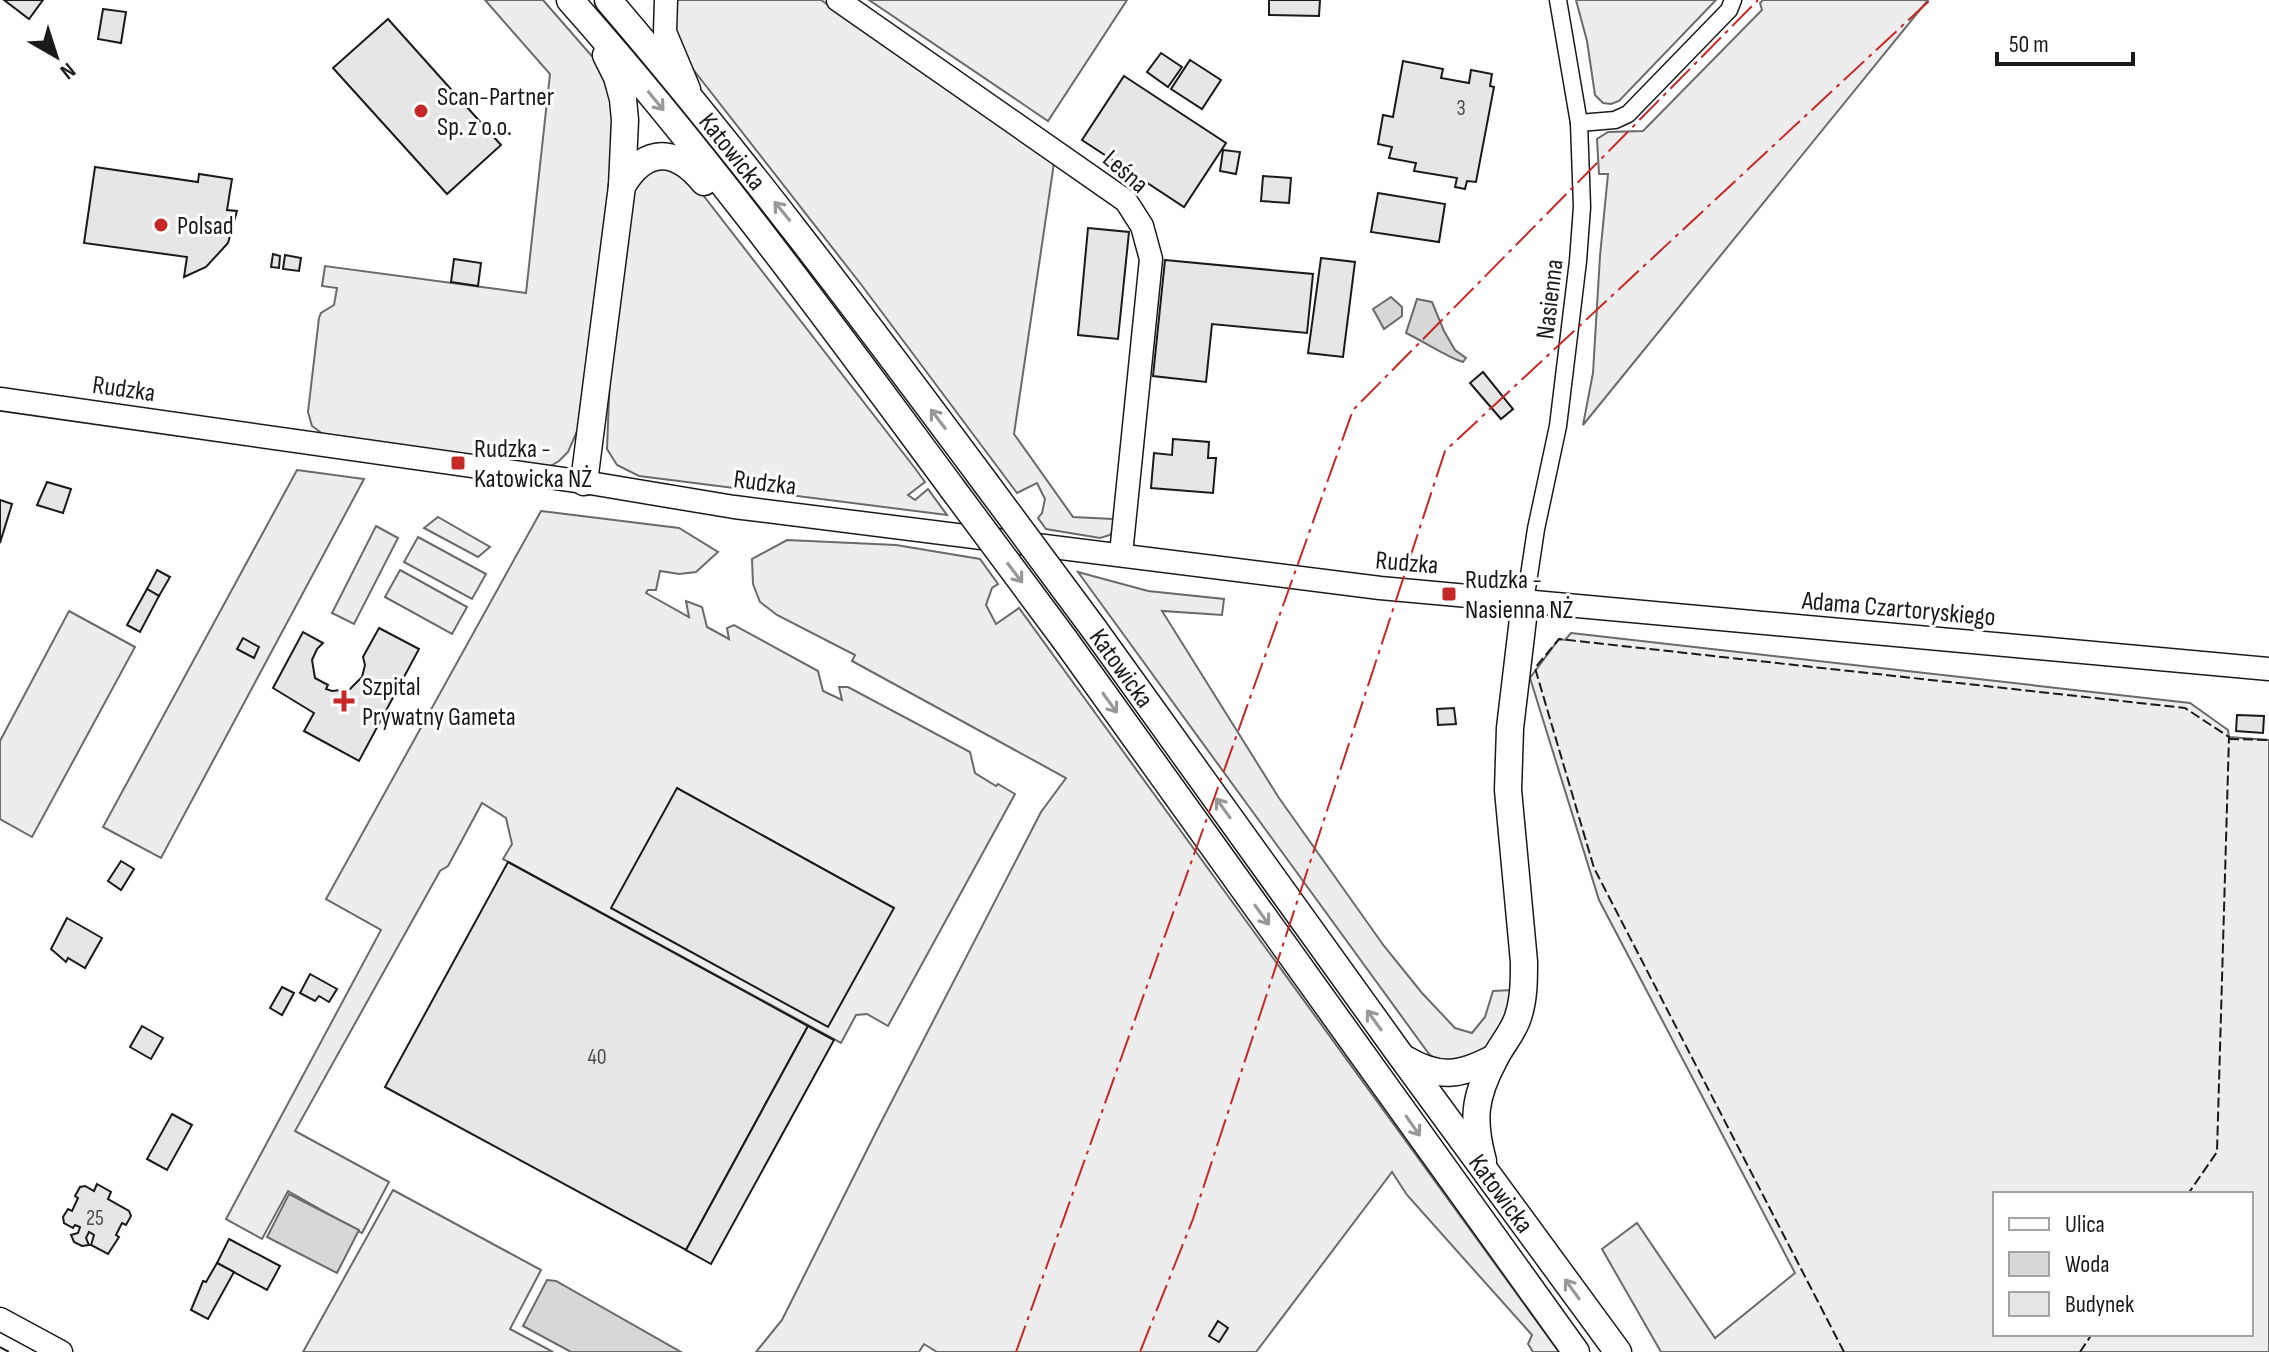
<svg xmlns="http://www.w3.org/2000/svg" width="2269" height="1352" viewBox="0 0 2269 1352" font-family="'Sofia Sans Condensed',sans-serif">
<rect width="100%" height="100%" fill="#fff"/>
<!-- built -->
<g fill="#ededed" stroke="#6a6a6a" stroke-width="2" fill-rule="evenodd">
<polygon points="485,0 543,0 611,78 619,110 582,420 568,452 559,461 547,468 323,434 312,426 308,412 319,318 321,313 334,305 337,288 322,286 325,266 526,293 550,74"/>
<polygon points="676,0 821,0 1054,163 1014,434 1073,517 1113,519 1114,529 1110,535 1100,538 1046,529 1038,518 1042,513 1045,499 1037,483 1017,493 863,287 692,68 677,41 674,17"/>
<polygon points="869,0 1127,0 1048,121"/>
<polygon points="1576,0 1716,0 1619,101 1611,104 1603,103 1595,95 1587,41"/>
<polygon points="1763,0 1928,0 1583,425 1593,373 1600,256 1608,174 1599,174 1597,139 1608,132 1643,131 1762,10 1760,3"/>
<polygon points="666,165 696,186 914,467 925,482 908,495 915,500 928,489 947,515 639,476 617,465 607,449 610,372 635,183 644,171"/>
<polygon points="297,470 364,479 161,858 103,827"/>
<polygon points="541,511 679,528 718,552 696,572 679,574 660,571 656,590 648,590 646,593 689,617 686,601 702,607 707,627 729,639 727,628 734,625 818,671 823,691 842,700 839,687 848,687 970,752 975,773 996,786 998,784 1015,794 888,1026 867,1014 856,1015 841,1043 503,859 512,844 506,818 482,803 448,866 440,871 295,1131 389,1182 362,1233 288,1191 262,1239 226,1219 381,930 326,899"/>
<polygon points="438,517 490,547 478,557 424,528"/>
<polygon points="376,526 398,538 354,624 332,613"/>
<polygon points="418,537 486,574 472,599 404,562"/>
<polygon points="787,540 896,545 980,559 998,584 992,588 986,605 996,624 1019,608 1559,1352 1533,1352 1528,1344 1532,1335 1407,1195 1392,1172 1256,1352 937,1352 924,1344 919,1352 756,1352 782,1320 878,1128 1041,812 1066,778 852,661 855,655 777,615 760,602 753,584 752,559"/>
<polygon points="400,570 467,607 452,634 385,597"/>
<polygon points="1078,572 1148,591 1224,599 1222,615 1162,611 1279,798 1384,946 1422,993 1455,1028 1472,1033 1485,1017 1493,991 1512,990 1506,1015 1498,1034 1478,1058 1439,1062 1429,1054"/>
<polygon points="69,611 135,647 32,837 0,819 0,741"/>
<path d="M1571,633l619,70 38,27 1,7 40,3v612h-608l-59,-103 35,-26 78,115 80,-65 -196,-373 -69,-222 29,-39 6,1zM1995,1194h256v140h-256z"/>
<polygon points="393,1190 541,1270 510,1329 553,1352 303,1352"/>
</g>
<!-- water -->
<g fill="#d7d7d7" stroke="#6a6a6a" stroke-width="2">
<polygon points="1391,297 1402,307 1402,316 1384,329 1373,309"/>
<path d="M1417,299l15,3 12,29 11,19 11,8 -3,4c-11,-2 -44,-23 -57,-29z"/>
<polygon points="289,1194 359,1230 337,1273 267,1237"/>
<polygon points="547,1280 556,1281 681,1352 571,1352 523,1326"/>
</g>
<!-- building -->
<g fill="#e6e6e6" stroke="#1a1a1a" stroke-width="2">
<polygon points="4,0 43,0 29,19"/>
<polygon points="1269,0 1320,0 1319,16 1269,15"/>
<polygon points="103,9 126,12 121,43 98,39"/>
<polygon points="388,19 501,145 447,194 333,68"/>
<polygon points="1161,53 1182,67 1168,87 1147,72"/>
<polygon points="1190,60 1221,80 1202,109 1171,89"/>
<polygon points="1403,61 1443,69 1441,78 1469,83 1471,70 1492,74 1490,86 1494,87 1476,182 1467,181 1465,189 1455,187 1457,178 1414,171 1416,163 1389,158 1392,147 1378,144 1383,115 1393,117"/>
<polygon points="1124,76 1226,143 1184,207 1082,140"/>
<polygon points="1223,150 1240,152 1236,174 1220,171"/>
<polygon points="95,167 198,182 199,174 232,179 227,210 237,211 228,243 206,267 184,277 187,257 84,243"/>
<polygon points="1263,176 1291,178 1289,203 1261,201"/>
<polygon points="1378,193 1445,204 1439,242 1371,232"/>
<polygon points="1088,228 1129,232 1118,339 1078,335"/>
<polygon points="273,254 280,256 279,268 271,267"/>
<polygon points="285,255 301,258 299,271 283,269"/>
<polygon points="1321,258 1355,262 1343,357 1308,353"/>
<polygon points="454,259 481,263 478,286 451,282"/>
<polygon points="1165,260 1313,274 1307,333 1212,324 1206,382 1153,376"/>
<polygon points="1483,372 1513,409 1501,419 1470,383"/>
<polygon points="1173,439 1209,442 1208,458 1216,458 1213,493 1151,488 1154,453 1172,455"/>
<polygon points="47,482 71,489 63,513 37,505"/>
<polygon points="0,500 12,504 0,543"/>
<polygon points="157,570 170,577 159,596 147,589"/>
<polygon points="147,589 159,596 140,632 127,625"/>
<polygon points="379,628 419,649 359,761 304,731 314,713 273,688 303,632 323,643 317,649 312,660 315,678 328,685 326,689 332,691 350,689 362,677 365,665 363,657"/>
<polygon points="243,638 259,647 254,658 237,649"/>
<polygon points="1454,708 1456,724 1438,725 1437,709"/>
<polygon points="2237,715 2264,716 2263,733 2236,731"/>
<polygon points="677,788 894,908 828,1027 611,908"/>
<polygon points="121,861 134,869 121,890 108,881"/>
<polygon points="508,862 808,1026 686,1250 385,1087"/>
<polygon points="67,918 102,938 85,968 68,958 66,962 51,949"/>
<polygon points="310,974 337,989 329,1002 319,996 315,1001 300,993"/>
<polygon points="282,987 294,993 282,1015 270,1008"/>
<polygon points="142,1026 163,1038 151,1059 130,1047"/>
<polygon points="808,1026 834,1040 711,1264 686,1250"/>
<polygon points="172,1114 192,1125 167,1170 147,1159"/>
<polygon points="97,1184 111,1192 108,1199 129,1211 131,1216 126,1225 122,1223 116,1235 119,1237 108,1254 91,1245 94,1235 89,1232 86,1238 89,1245 82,1246 74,1242 71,1235 78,1233 80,1227 75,1225 73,1228 64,1223 63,1217 68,1209 72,1211 78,1198 75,1196 80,1187 85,1186 94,1191"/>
<polygon points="229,1239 280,1266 267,1290 217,1263"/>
<polygon points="217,1263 234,1272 208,1319 191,1310 203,1281 206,1282"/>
<polygon points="1218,1321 1228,1328 1219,1342 1209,1336"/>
</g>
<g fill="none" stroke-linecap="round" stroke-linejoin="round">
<defs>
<g id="street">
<polyline points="1579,123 1615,120 1628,114 1729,10 1733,0"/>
<polyline points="1525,602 1536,529 1558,426 1578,261 1582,207 1579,123 1558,0"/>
</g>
<g id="secondary">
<polyline points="666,0 665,32 689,89"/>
<polyline points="838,0 1126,201 1142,226 1151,259 1121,554"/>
<polyline points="0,399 584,482 734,507 1380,588 2269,669"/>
<polyline points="0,1319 61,1352"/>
</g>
<g id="primary">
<path d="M570,0c137,154 259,322 382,488"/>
<path id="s1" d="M608,0c133,155 255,318 377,482"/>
<path d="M622,186c24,-40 54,-38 82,-4"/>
<polyline points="584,482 622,186 625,120 623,99 617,77 606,55"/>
<path id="s2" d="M1094,629l307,427 217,296"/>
<polyline points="1065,640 1576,1352"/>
<path d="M1405,1059c34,20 55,17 89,-1"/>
<path d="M1483,1161c-11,-40 -9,-64 11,-101 7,-15 19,-27 24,-43 6,-18 6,-37 6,-55l-16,-172 2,-62 15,-126"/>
</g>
</defs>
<!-- street casing -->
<use href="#street" stroke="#1a1a1a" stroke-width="19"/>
<!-- secondary casing -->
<use href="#secondary" stroke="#1a1a1a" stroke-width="25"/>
<!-- primary casing -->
<use href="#primary" stroke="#1a1a1a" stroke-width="29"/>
<!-- street -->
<use href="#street" stroke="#fff" stroke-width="16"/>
<!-- secondary -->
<use href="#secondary" stroke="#fff" stroke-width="22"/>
<!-- primary -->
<use href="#primary" stroke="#fff" stroke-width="26"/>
<defs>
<g id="primary-bridge">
<polyline points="985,482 1094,629"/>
<polyline points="952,488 1065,640"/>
</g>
</defs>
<!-- primary-bridge casing -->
<use href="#primary-bridge" stroke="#1a1a1a" stroke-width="29" stroke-linecap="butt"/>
<!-- primary-bridge -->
<use href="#primary-bridge" stroke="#fff" stroke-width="26"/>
<!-- fence -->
<g stroke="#1a1a1a" stroke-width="2" stroke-dasharray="10 4" stroke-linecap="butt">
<polyline points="2229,739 2269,740"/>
<polyline points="0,1347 9,1352"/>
<polyline points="1844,1352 1594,868 1535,668 1559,639 2185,708 2229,737 2217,1152 2188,1194"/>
<polyline points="2080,1352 2092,1334"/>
</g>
<!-- power -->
<g stroke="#c62828" stroke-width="2" stroke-dasharray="28 6 4 6" stroke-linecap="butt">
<polyline points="1016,1352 1353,410 1758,0"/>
<polyline points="1140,1352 1193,1219 1445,451 1930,0"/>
</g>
</g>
<!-- one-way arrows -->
<defs><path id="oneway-shaft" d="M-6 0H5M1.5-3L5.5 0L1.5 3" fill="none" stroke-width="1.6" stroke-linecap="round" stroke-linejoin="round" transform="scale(2)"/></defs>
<g stroke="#989898">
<use href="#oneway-shaft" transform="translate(656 101) rotate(51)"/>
<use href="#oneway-shaft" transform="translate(782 211) rotate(-129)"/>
<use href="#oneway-shaft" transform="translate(938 419) rotate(-127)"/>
<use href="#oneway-shaft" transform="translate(1015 573) rotate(53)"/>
<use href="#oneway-shaft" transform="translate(1110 703) rotate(54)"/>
<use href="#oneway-shaft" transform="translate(1223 808) rotate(-126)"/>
<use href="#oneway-shaft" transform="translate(1262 915) rotate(54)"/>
<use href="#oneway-shaft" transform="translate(1374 1020) rotate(-126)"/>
<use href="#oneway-shaft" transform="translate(1413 1126) rotate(55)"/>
<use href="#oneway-shaft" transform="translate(1572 1289) rotate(-126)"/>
</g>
<!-- markers -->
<g fill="#c62828" stroke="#fff" stroke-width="3">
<circle cx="421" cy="111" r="8"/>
<circle cx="161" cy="225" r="8"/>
<rect x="450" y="455" width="16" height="16" rx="4"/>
<rect x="1441" y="586" width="16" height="16" rx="4"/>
<path d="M340 689h8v8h8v8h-8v8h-8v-8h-8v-8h8z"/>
</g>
<g text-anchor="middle" stroke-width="6" stroke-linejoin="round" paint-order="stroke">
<!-- number labels -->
<g font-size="22" fill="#4d4d4d">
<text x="1461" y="115">3</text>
<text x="597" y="1064">40</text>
<text x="95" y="1225">25</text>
</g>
<!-- poi labels -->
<g font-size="26" fill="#1a1a1a" stroke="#fff" text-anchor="start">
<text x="437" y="105">Scan-Partner<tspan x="437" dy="30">Sp. z o.o.</tspan></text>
<text x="177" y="234">Polsad</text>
<text x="474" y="457">Rudzka -<tspan x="474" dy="30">Katowicka NŻ</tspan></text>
<text x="1465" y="588">Rudzka -<tspan x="1465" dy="30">Nasienna NŻ</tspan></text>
<text x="362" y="695">Szpital<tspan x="362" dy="30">Prywatny Gameta</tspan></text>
</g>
<!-- street labels -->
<g font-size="26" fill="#1a1a1a" stroke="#fff">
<text dy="9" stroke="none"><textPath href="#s1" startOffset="196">Katowicka</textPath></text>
<text transform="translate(1126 171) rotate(41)" y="9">Leśna</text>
<text transform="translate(1549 299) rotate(-83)" y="9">Nasienna</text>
<text transform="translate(124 388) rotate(8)" y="9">Rudzka</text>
<text transform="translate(765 482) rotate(7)" y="9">Rudzka</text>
<text transform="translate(1407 562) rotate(5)" y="9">Rudzka</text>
<text transform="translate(1899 608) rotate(5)" y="9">Adama Czartoryskiego</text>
<text dy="9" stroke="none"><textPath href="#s2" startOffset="48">Katowicka</textPath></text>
<text dy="9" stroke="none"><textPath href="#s2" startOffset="696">Katowicka</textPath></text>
</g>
</g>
<!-- legend -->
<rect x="1993" y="1192" width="260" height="144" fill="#ffffff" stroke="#a3a3a3" stroke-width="2"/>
<rect x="2009" y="1218" width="40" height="12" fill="#ffffff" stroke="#a3a3a3" stroke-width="2"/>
<text x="2065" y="1232" font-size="24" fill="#1a1a1a">Ulica</text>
<rect x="2009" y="1252" width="40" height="24" fill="#d7d7d7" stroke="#a3a3a3" stroke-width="2"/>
<text x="2065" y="1272" font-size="24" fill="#1a1a1a">Woda</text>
<rect x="2009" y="1292" width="40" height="24" fill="#e6e6e6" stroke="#a3a3a3" stroke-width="2"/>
<text x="2065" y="1312" font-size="24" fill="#1a1a1a">Budynek</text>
<!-- north arrow -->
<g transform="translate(56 56) rotate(141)" stroke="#ffffff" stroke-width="6" paint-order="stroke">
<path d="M0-6L14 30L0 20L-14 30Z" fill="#1a1a1a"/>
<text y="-12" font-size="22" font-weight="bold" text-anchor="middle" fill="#1a1a1a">N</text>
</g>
<!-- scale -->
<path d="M1997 52v12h136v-12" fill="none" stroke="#1a1a1a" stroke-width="4"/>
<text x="2009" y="52" font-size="24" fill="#1a1a1a" stroke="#ffffff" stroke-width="6" paint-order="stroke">50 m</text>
</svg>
